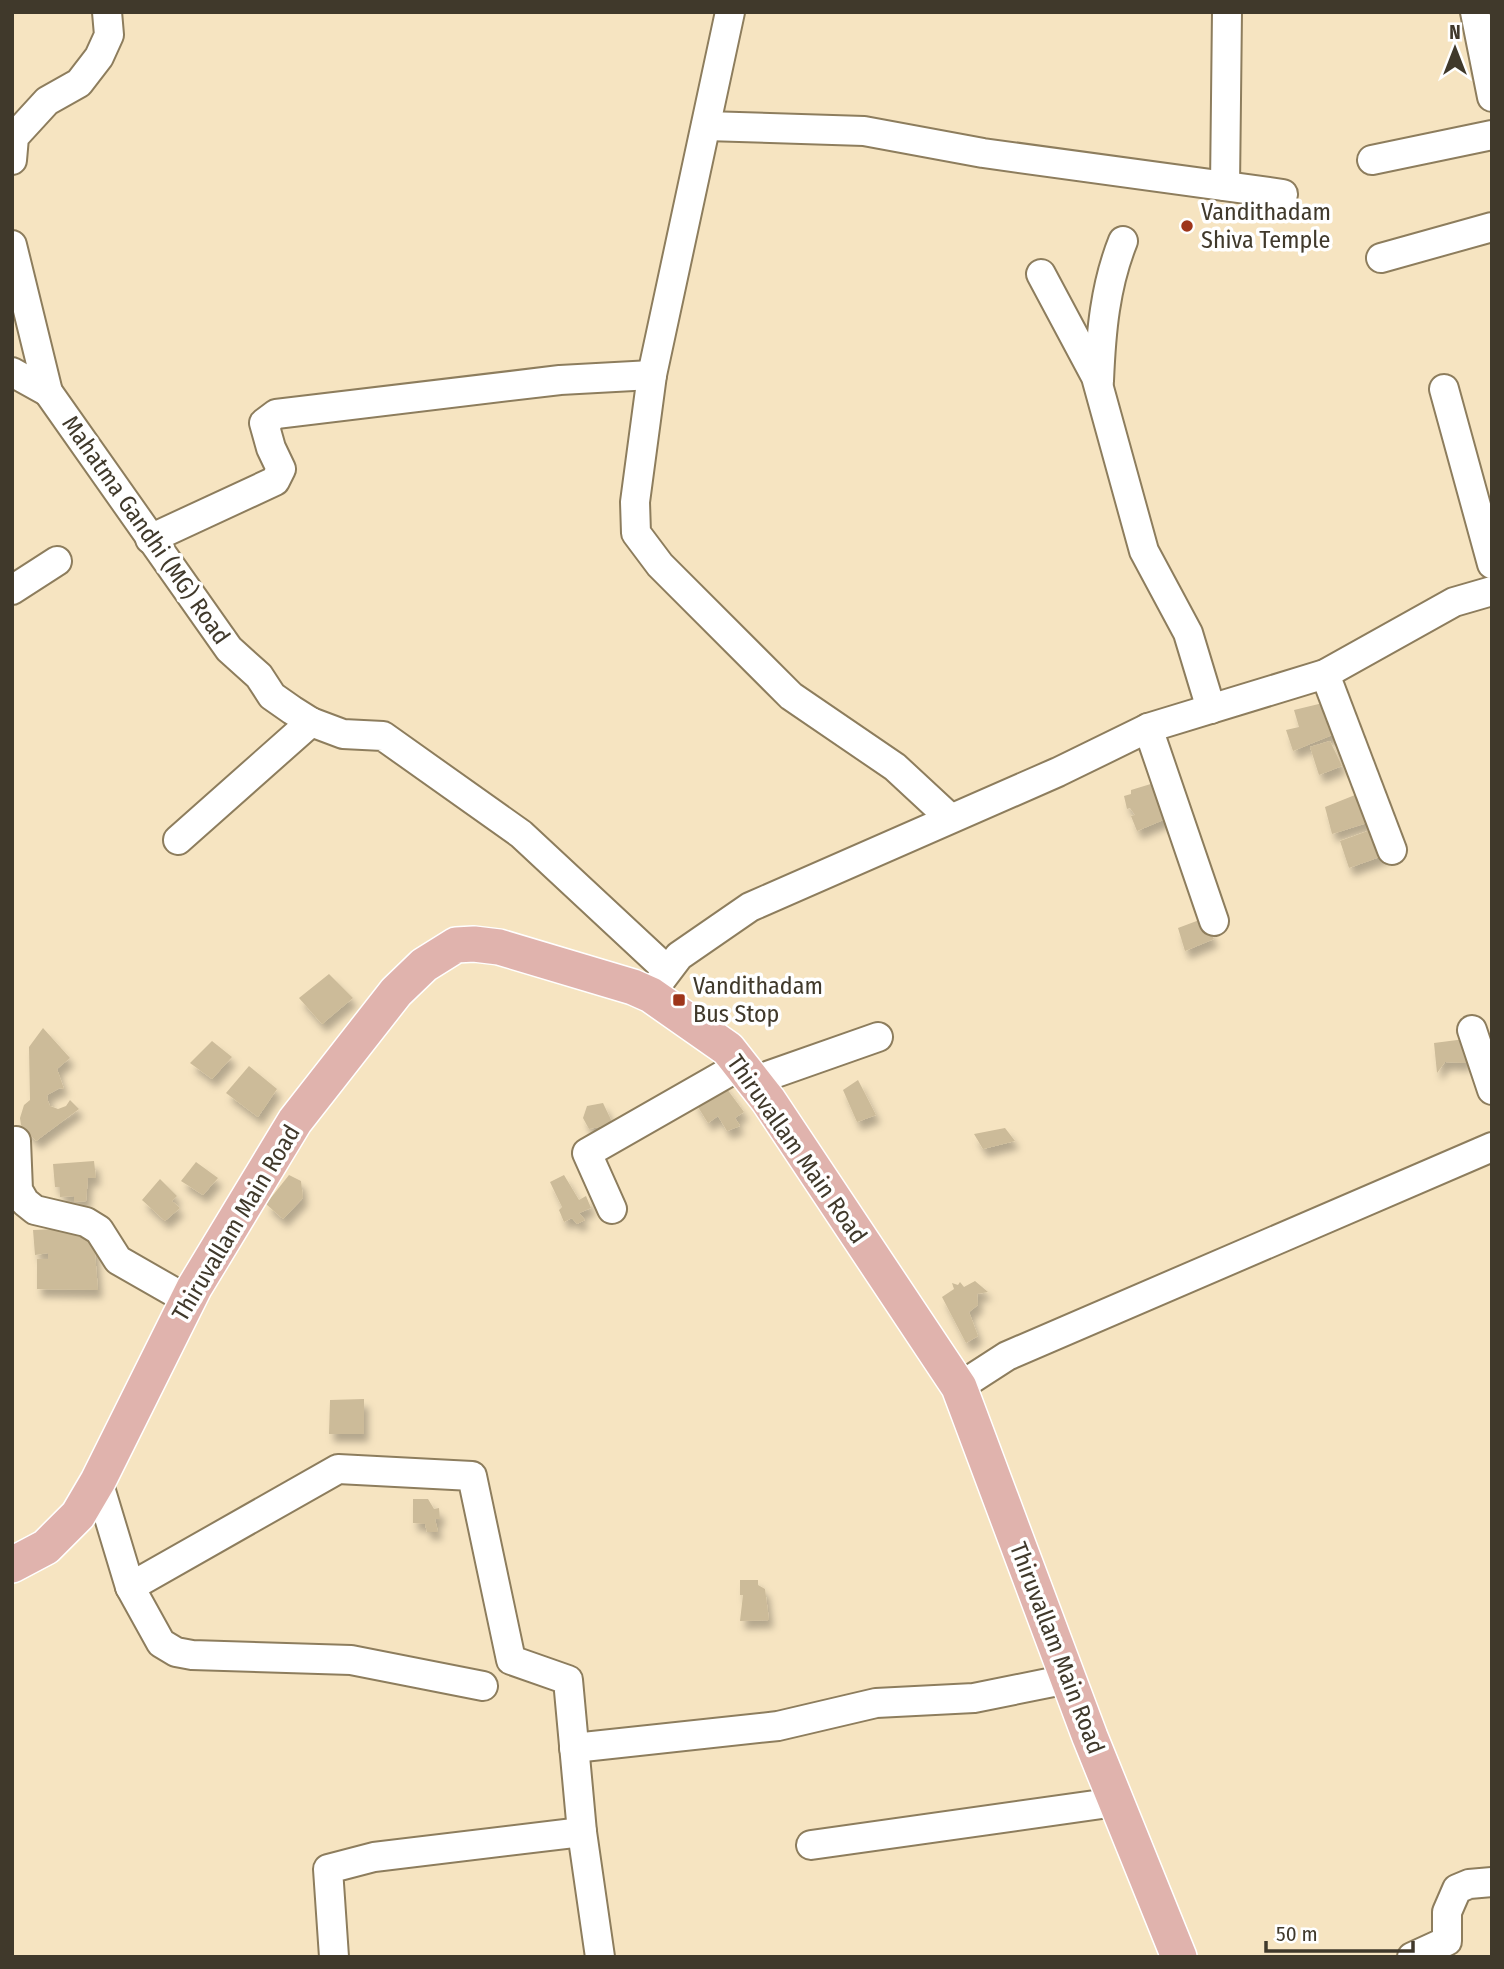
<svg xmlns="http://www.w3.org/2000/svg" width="1504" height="1969" viewBox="0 0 1504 1969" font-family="'Fira Sans Condensed',sans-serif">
<defs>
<filter id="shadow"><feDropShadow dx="4.5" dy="8" stdDeviation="3.5" flood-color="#0004"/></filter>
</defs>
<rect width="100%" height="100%" fill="#f6e4c1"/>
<!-- building -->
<g fill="#cb9" filter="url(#shadow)">
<polygon points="1327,702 1337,733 1293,751 1286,730 1299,727 1294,710"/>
<polygon points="1330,741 1342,766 1319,775 1310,747"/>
<polygon points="1154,783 1168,818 1137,831 1131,816 1135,815 1130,808 1127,809 1124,796 1131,794 1131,790"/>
<polygon points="1360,793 1370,822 1332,834 1325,807"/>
<polygon points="1376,828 1388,854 1349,868 1340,841"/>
<polygon points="1202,919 1214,939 1185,951 1178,928"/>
<polygon points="329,974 353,998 322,1024 299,998"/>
<polygon points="43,1028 70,1058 57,1069 64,1089 60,1088 47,1095 48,1101 50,1106 58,1109 66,1106 70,1100 79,1109 36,1141 21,1125 20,1118 24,1105 30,1100 29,1047"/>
<polygon points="1465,1039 1467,1063 1445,1062 1437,1073 1434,1043"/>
<polygon points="212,1041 232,1057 212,1079 190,1063"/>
<polygon points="249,1066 277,1089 258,1117 226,1093"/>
<polygon points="858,1080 876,1115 857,1122 843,1090"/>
<polygon points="721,1081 744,1112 735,1118 740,1126 727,1131 718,1116 708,1123 693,1099"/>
<polygon points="603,1103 613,1124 589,1129 583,1118 587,1106"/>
<polygon points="1005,1128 1015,1141 983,1149 974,1134"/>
<polygon points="94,1161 96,1178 88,1178 86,1201 74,1202 74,1196 60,1197 60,1187 55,1187 53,1164"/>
<polygon points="196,1162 218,1178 203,1195 181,1181"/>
<polygon points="289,1175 301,1181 303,1198 283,1219 266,1204"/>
<polygon points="564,1175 579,1200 586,1196 591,1208 579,1213 585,1220 577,1224 572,1218 564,1222 559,1210 562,1207 550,1182"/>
<polygon points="160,1179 177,1196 172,1201 180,1208 165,1221 142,1200"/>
<polygon points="56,1229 93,1229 98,1290 37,1289 37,1259 48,1259 48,1253 35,1255 33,1230"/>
<polygon points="975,1281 988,1292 977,1294 978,1305 969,1312 978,1336 966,1343 942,1297 954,1289 952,1283 958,1285 960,1282 964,1287"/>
<polygon points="364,1399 364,1434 329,1434 330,1400"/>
<polygon points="413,1499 428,1499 434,1509 439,1508 440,1519 435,1519 438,1532 427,1532 425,1524 413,1523"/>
<polygon points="740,1580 758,1580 758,1585 765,1589 769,1620 740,1621 743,1595 740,1595"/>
</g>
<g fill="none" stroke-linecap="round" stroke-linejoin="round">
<defs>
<g id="minor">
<polyline points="730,12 652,375 635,502 636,533 660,565 791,696 895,767 950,818"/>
<polyline points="1475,12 1492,97"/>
<polyline points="706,126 864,131 983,153 1283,194"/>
<polyline points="12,160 14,137 47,101 79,83 99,57 109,35 107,12"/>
<polyline points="1372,160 1492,135"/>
<polyline points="1225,186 1227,12"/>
<polyline points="12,245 48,392 229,649 259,676 272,696 292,710 311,722 343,734 383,736 521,834 666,969"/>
<polyline points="1381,258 1492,227"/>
<polyline points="1041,274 1096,377 1144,551 1188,633 1211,709"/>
<polyline points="12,372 48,392"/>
<path d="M1099,381c2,-49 6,-95 24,-140"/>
<polyline points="1444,389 1492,564"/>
<polyline points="150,539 275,481 281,469 271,448 264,423 276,414 560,380 652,375"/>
<polyline points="12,590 57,561"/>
<polyline points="1325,674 1392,850"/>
<polyline points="1148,728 1214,921"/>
<polyline points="178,840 311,722"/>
<polyline points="657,985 679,956 750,907 1058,772 1148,728 1325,674 1454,602 1492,591"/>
<polyline points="1472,1030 1492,1090"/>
<polyline points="753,1081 878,1037"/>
<polyline points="16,1141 18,1190 25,1202 35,1210 86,1222 99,1230 118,1260 188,1300"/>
<polyline points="612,1209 587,1153 741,1065"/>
<polyline points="959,1387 1007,1356 1492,1147"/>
<polyline points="98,1481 130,1587 161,1643 176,1652 192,1655 351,1660 483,1686"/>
<polyline points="130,1587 338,1469 472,1476 511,1660 568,1680 582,1832 600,1957"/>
<polyline points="574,1748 778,1726 876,1703 974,1698 1068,1679"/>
<polyline points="811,1845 1116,1802"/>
<polyline points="334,1957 328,1869 374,1857 582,1832"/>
<polyline points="1412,1957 1447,1941 1447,1912 1457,1889 1469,1884 1492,1882"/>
</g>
<polyline id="major" points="12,1565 46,1547 78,1515 98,1481 194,1288 295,1121 396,992 424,965 456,945 474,944 499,947 633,987 651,995 728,1049 768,1100 959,1387 1090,1737 1179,1957"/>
</defs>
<!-- minor casing -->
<use href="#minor" stroke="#8d7d5d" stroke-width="32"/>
<!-- major casing -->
<use href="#major" stroke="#fff" stroke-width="38"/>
<!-- minor -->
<use href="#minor" stroke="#fff" stroke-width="28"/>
<!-- major -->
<use href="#major" stroke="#e0b3ad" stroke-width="35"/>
</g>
<!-- markers -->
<g fill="#9e351a" stroke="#fff" stroke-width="2.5">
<circle cx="1187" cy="226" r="7"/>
<rect x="672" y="993" width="14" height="14" rx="3.5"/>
</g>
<g text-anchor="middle" stroke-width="7" stroke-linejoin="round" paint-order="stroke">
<!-- poi labels -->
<g font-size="24" fill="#40392b" stroke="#fff" text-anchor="start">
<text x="1201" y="220">Vandithadam<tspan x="1201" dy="28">Shiva Temple</tspan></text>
<text x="693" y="994">Vandithadam<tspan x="693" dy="28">Bus Stop</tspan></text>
</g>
<!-- street labels -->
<g font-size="24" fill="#40392b" stroke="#fff">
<text transform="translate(146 530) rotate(55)" y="8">Mahatma Gandhi (MG) Road</text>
<text transform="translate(797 1149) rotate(55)" y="8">Thiruvallam Main Road</text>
<text transform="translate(236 1223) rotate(-59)" y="8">Thiruvallam Main Road</text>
<text transform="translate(1057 1648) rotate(69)" y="8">Thiruvallam Main Road</text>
</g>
</g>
<!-- border -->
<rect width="1504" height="1969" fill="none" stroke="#40392b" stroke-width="28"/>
<!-- north arrow -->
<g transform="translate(1455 49)" stroke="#ffffff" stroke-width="5" paint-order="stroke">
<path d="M0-5L12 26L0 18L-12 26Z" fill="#40392b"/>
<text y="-10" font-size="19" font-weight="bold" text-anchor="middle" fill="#40392b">N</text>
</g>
<!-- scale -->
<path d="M1266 1941v10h147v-10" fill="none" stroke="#40392b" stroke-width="3.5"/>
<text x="1276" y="1941" font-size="21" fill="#40392b" stroke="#ffffff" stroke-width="5" paint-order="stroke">50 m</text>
</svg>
